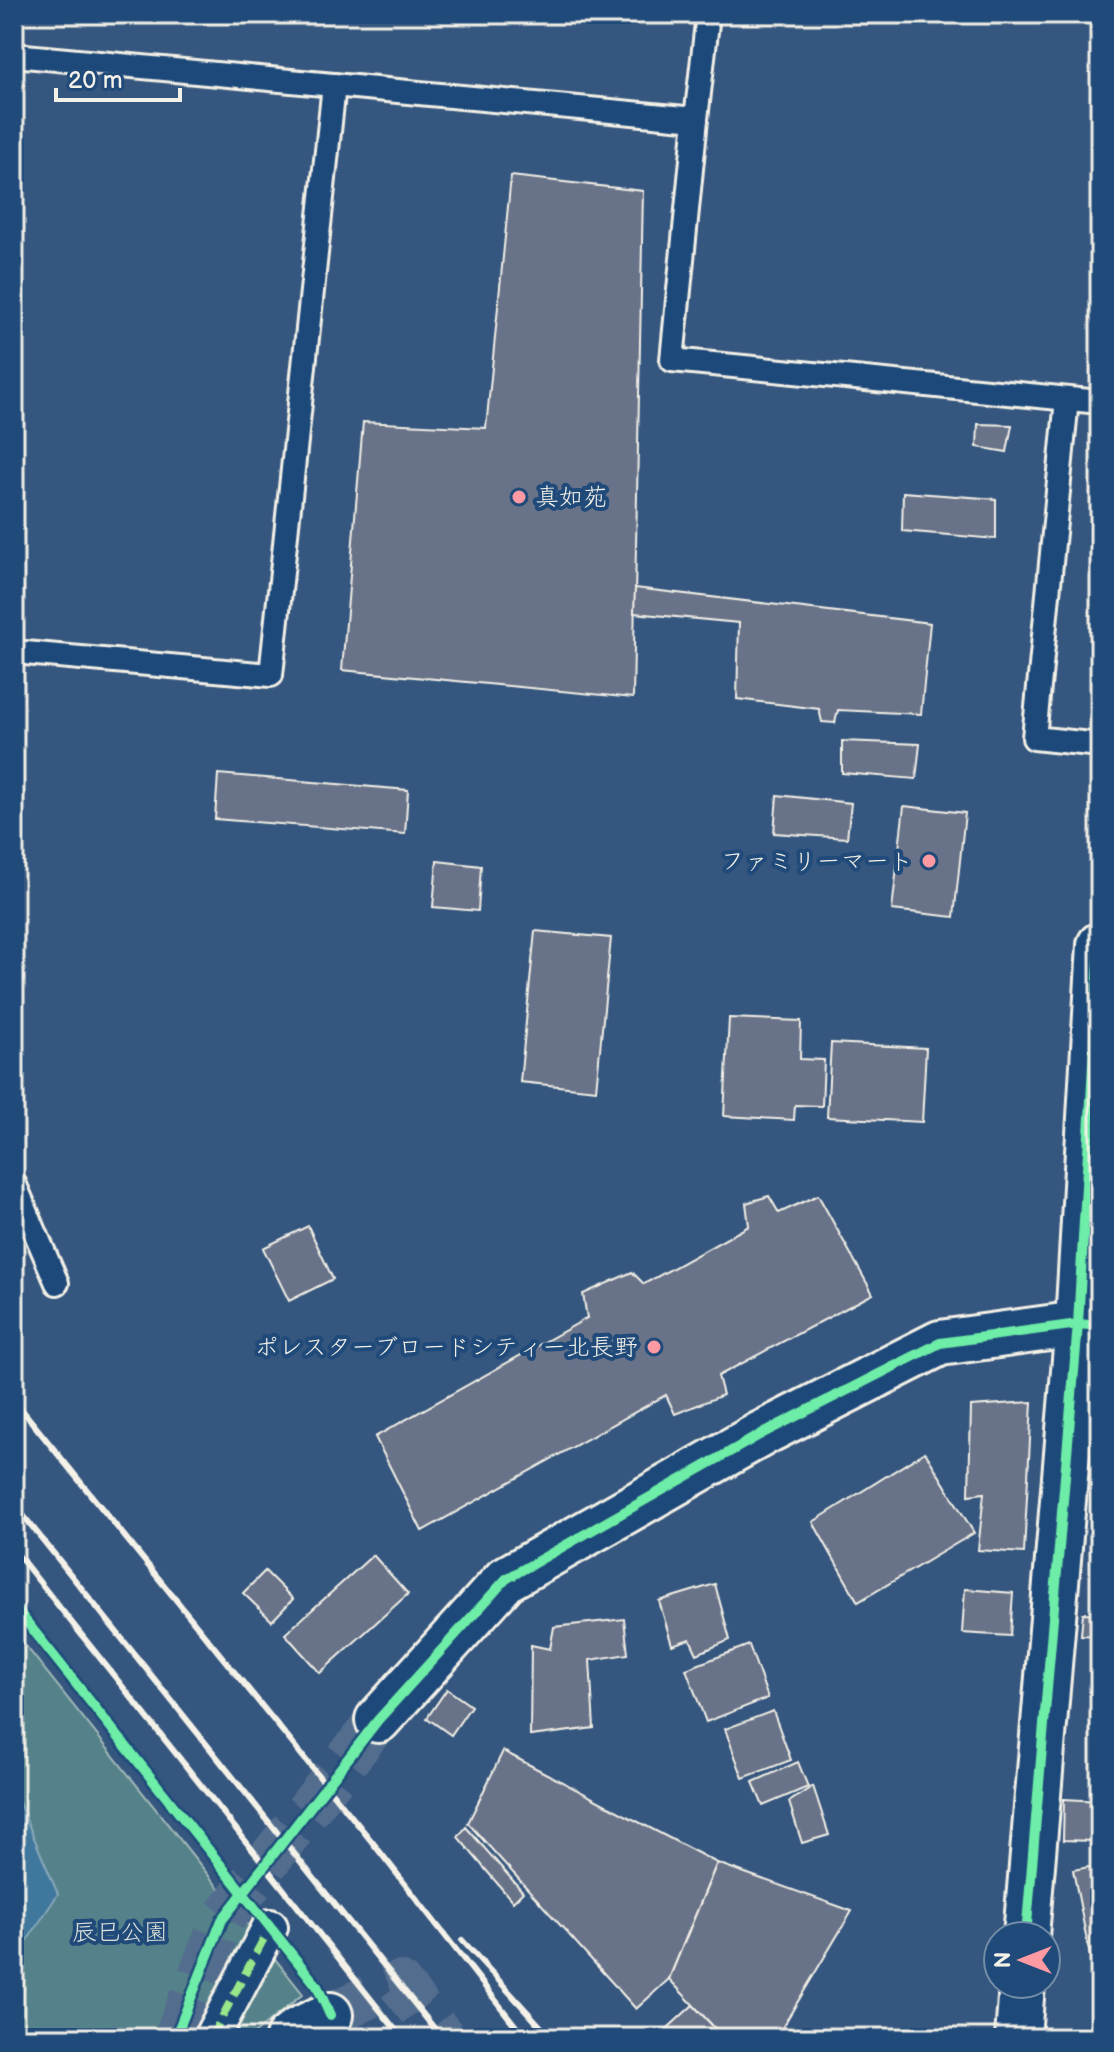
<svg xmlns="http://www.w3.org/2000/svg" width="1114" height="2052" viewBox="0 0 1114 2052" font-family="'Balsamiq Sans','Klee One',sans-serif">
<rect width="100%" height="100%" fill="#35567e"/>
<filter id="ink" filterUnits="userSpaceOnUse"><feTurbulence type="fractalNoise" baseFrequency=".0125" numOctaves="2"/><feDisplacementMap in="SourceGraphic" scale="16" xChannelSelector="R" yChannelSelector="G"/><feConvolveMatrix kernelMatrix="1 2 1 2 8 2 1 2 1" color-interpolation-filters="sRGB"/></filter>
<g filter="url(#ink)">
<!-- green -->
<polygon fill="#55828a" stroke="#a4bab9" stroke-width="2" points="14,1631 303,1994 249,2038 14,2038"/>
<!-- water -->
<polygon fill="#40779c" stroke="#88a8ba" stroke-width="2" points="14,1791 58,1894 21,1950 14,1966"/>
<!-- building -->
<g fill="#687288" stroke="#f4f1e8" stroke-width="2">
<polygon points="511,176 643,191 633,698 342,670 363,422 486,428"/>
<polygon points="978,424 1012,425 1007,452 977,447"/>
<polygon points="903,492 996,499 996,539 902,531"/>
<polygon points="635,588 930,623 921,714 838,710 835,723 822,722 819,709 737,699 739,623 634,613"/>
<polygon points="842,741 920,744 916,779 842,773"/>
<polygon points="218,774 408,790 405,834 215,819"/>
<polygon points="777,795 851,803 847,838 774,833"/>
<polygon points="904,806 965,813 954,917 892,910"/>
<polygon points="437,861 481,866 478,911 433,907"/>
<polygon points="535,931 611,938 596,1090 520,1082"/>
<polygon points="729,1018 801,1021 800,1059 824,1060 822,1106 795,1105 794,1120 724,1116"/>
<polygon points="831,1043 926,1048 922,1122 827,1117"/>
<polygon points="818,1195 873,1294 718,1376 723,1395 675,1414 666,1395 422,1531 375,1437 587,1318 583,1294 632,1272 644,1284 749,1226 746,1203 769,1196 779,1213"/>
<polygon points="308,1226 333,1279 289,1301 263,1248"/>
<polygon points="1032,1402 1024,1553 978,1550 984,1493 969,1495 971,1406"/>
<polygon points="925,1452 974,1533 858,1602 813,1522"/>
<polygon points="373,1555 408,1594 320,1673 285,1634"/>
<polygon points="265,1571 293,1599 272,1621 243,1593"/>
<polygon points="715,1584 730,1640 697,1654 690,1639 672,1645 659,1601"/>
<polygon points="965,1589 1013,1593 1010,1636 962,1633"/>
<polygon points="1083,1613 1100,1614 1100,1636 1081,1635"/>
<polygon points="624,1619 628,1654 590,1660 594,1728 530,1736 531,1645 550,1649 554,1627"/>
<polygon points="749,1645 768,1698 706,1722 686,1669"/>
<rect x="1092" y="1647" width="8" height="44"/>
<polygon points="447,1689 471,1706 451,1735 427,1718"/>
<polygon points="773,1711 791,1760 743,1778 725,1729"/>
<polygon points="503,1751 717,1863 669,1979 636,2009 468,1823"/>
<polygon points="798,1762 808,1787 763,1806 753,1782"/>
<polygon points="813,1786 829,1835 802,1843 789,1802"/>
<polygon points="1064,1799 1100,1801 1100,1858 1094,1858 1094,1841 1063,1840"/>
<polygon points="466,1827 523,1892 513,1902 458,1837"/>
<polygon points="717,1863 852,1911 776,2038 724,2038 669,1979"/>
<polygon points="1100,1865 1100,1954 1090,1956 1073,1870"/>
<polygon points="693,2005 724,2038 657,2038"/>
</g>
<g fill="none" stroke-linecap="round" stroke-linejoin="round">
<!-- minor-tunnel -->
<polyline stroke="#526d8e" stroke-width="44" stroke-dasharray="44 22" stroke-linecap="butt" points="330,2015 399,1983 444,2038"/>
<!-- tertiary-tunnel -->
<polyline stroke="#526d8e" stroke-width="44" stroke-dasharray="44 22" stroke-linecap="butt" points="175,2038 222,1920 378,1720"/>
<defs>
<g id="service">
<polyline points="14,55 696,119 672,360 1100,402"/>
<polyline points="696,119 708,14"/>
<polyline points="1067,399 1034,738 1100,745"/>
<polyline points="14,652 271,675 334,85"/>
<polyline points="14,1183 57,1283"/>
</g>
<polyline id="pedestrian" points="211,2038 270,1927"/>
<g id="minor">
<polyline points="1026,1936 1078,1324 1100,1326"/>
<polyline points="288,2038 298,2030 330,2015"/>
<polyline points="1018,2038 1022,1984"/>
</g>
<polyline id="tertiary" points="378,1720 506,1579 763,1433 940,1343 1078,1324 1100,945"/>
</defs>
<!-- service casing -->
<use href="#service" stroke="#f4f1e8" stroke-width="28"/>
<!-- pedestrian casing -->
<use href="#pedestrian" stroke="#f4f1e8" stroke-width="40"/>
<!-- minor casing -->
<use href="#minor" stroke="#f4f1e8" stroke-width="50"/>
<!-- tertiary casing -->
<use href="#tertiary" stroke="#f4f1e8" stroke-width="50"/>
<!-- service -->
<use href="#service" stroke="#1f4a7a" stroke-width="22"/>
<!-- pedestrian -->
<use href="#pedestrian" stroke="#1f4a7a" stroke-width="34"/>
<!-- minor -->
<use href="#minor" stroke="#1f4a7a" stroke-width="44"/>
<!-- tertiary -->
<use href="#tertiary" stroke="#1f4a7a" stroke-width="44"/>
<!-- rail -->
<g stroke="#f4f1e8" stroke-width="6">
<polyline points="14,1400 373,1843 525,2038"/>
<polyline points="14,1504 442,2038"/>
<polyline points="14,1550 402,2038"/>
<polyline points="462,1940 551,2038"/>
</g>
<!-- quiet -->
<polyline stroke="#98e88a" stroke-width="8" stroke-dasharray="16 8" stroke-linecap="butt" points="211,2038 270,1927"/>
<defs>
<g id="cycleway">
<polyline points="14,1606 317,1986 330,2015"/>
<polyline points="1026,1936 1078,1324 1100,1326"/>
<polyline points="175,2038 222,1920 378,1720 506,1579 763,1433 940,1343 1078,1324 1100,945"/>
</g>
</defs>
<!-- cycleway casing -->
<use href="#cycleway" stroke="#1f4a7a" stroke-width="15"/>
<!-- cycleway -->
<use href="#cycleway" stroke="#6deda7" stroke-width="10"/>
</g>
</g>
<!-- markers -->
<g fill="#ff9aa2" stroke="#1f4a7a" stroke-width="3">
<circle cx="519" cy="497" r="8"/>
<circle cx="929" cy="861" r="8"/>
<circle cx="654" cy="1347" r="8"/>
</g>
<g text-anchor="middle" stroke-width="8" stroke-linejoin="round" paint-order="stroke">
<!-- poi labels -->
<g font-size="24" fill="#f4f1e8" stroke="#1f4a7a" text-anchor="end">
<text x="535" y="505" text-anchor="start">真如苑</text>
<text x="913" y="869">ファミリーマート</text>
<text x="638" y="1355">ポレスターブロードシティー北長野</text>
</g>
<!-- park labels -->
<g font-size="24" fill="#dce0da" stroke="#1f4a7a">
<text x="120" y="1940">辰巳公園</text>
</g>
</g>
<!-- margin -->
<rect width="1114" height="2052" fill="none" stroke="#1f4a7a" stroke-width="48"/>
<rect x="24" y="24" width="1066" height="2004" fill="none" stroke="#f4f1e8" stroke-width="3" filter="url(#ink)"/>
<!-- north arrow -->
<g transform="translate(1022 1960) rotate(270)"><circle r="38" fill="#1f4a7a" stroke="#748da6" stroke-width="2"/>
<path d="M0-6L14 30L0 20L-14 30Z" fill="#ff9aa2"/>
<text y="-12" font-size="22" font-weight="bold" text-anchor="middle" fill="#f4f1e8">N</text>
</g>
<!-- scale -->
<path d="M56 88v12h124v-12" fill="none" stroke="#f4f1e8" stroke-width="4"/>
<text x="68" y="88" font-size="24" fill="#f4f1e8" stroke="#1f4a7a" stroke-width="6" paint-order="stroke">20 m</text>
</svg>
